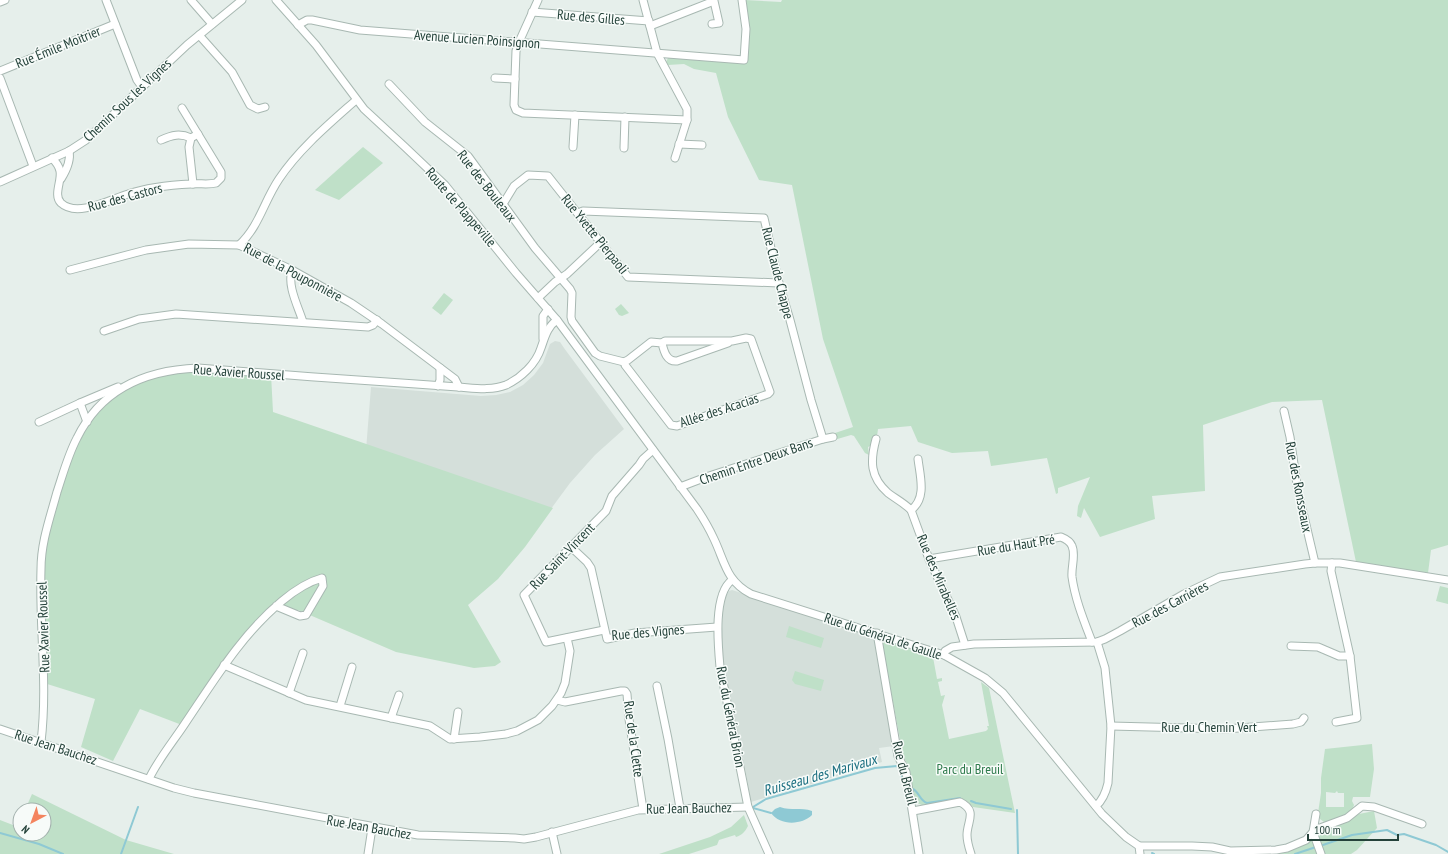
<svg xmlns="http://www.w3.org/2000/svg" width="1448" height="854" viewBox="0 0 1448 854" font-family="'PT Sans Narrow',sans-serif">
<rect width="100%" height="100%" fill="#e6efeb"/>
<!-- built -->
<g fill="#d4dfda">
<polygon points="555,341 560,342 564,348 624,429 595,455 570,483 545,517 366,450 371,387 481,396 496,395 510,392 523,385 534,375 543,363 550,344"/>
<polygon points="732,590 875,635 894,746 879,748 882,762 808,785 751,802 741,746 728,694 721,652 723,609 726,596 729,591"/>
</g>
<!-- green -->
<g fill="#bfe0c8" fill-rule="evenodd">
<path d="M745,0l36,2 1,-2h666v545l-17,5 -3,23 -72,-11 -34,-162 -50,2 -69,23 2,66 -53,5 3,23 -55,18 -16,-29 -3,10 -4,-2 1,-10 12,-29 -32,11v5l-2,1 -9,-36 -56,8 -3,-15 -36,2 -34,-11 -7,-16 -33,3c-1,8 -2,15 -10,18l1,8 -4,-2 -11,-17 -3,-1 -17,5 -2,-6 21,-7 -30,-88 -31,-154 -33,-5 -31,-63 -12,-44 -22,-4 -10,-5 -16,1 -2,-3 2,-4 6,-4 70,6z"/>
<polygon points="363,147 383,163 339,200 315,190"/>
<polygon points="444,293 453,300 441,315 432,308"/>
<polygon points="621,304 629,313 622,316 619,315 615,309"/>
<polygon points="184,368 271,374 273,412 553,508 525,547 498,579 468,605 501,662 495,666 474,668 396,652 298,610 292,610 279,602 229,656 182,725 140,709 113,761 81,747 95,699 44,683 41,570 60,483 87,422 126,385"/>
<polygon points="1440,586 1448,588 1448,604 1436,601"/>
<polygon points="789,626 824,638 821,648 786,637"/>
<polygon points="881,639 933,657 937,679 942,678 942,681 938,682 941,696 945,695 942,705 949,739 986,731 988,729 987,726 989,726 981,682 989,688 1015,813 973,807 967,801 922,805 917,803 914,800 910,771 903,755"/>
<polygon points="795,671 824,680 821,691 795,684 792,680"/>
<path d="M1372,744l2,25 -4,28h-17l-1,4 2,4c-4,12 -19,14 -30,17l-4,-3 -2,-6 3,-20v-15l4,-29zM1337,791l1,2h6v14h-18v-15l9,1z"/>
<polygon points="32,794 126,840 174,854 0,854 0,820 18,827 20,822 20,834 44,834 44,810 25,810"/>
<polygon points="1374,811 1377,828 1357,850 1351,854 1251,854 1274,853 1333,825 1359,814"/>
<path d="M744,815l4,11c-3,6 -6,9 -12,11l-1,-2 -16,5 -2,5 -28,9h-30l51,-17 21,-10z"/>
</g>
<!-- water -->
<path fill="#8ec9d4" d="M780,807c11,4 21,0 32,4v4c-10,10 -32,11 -41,-2l4,-4z"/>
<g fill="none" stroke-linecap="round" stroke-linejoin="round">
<!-- stream -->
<g stroke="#8ec9d4" stroke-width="2">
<path d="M913,789c6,3 7,12 14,14l33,-5"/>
<polyline points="971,801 976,803 1011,809"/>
<polyline points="753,807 766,799 875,768 897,766 901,770 904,785"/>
<polyline points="753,808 771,813"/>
<polyline points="1017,810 1018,854"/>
<polyline points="0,833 39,844 63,854"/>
<polyline points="1320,846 1352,835 1387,830 1397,835 1404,834 1436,845 1448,852"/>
<polyline points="1152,853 1154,854"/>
<polyline points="121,854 138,807"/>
<polyline points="1295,854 1316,847"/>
</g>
<defs>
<g id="minor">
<polyline points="106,0 137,80 142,87"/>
<polyline points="191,0 212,24"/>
<path d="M276,0l40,45 48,64 41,38 40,38 71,88 41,47 140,189c6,9 12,19 17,30 11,23 12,42 37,55l193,61 41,23 18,15 99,121 24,23 13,9 1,8"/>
<polyline points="538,0 519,42 516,51 514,105 516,110 523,113 687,120"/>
<polyline points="643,0 657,53 687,109 687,120 675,158"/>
<polyline points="0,2 5,0"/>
<polyline points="532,12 649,21"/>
<polyline points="298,25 307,20 312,20 360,30 744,60 746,29 742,0"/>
<polyline points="650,26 714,1 719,23 712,24"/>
<polyline points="199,35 232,72 250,105 258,109 265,107"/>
<polyline points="0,71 115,24"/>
<polyline points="0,78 33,166"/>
<polyline points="495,78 515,79"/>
<polyline points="389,84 425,122 468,156 535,248 570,289 572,293 571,317 572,321 595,353 600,356 624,362 625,365 671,425 677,426 768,394 770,392 751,339 746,338 732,341 665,341 662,343"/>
<path d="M356,100c-27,24 -57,49 -77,79 -15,22 -20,48 -40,66l53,25 59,33 31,21 73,55 4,8"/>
<path d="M161,140c11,-5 19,-7 30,-2"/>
<polyline points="679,144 702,145"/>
<polyline points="573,147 575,115"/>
<polyline points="624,148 625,117"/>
<path d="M52,158c4,4 7,8 8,13 2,10 -7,24 1,32 16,15 50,-4 67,-9 21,-7 42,-9 63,-10 8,-1 17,1 25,-1l5,-5v-6l-39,-64"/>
<path d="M61,179c5,-8 10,-19 8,-28"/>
<polyline points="0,182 69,151 86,140 187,45 242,0"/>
<polyline points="193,184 189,147 191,138 198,134"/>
<polyline points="503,204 514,186 528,175 548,176 628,277 779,283"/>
<polyline points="578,213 583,211 764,218 779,283 790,320 811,400 823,439"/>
<polyline points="70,270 146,250 189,244 239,245"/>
<path d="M292,270c-5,16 6,36 11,52"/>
<polyline points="538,298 555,282 567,274 600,243"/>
<polyline points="104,331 139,319 176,314 368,327 373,325 377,320"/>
<polyline points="543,339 543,316 548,309"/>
<path d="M624,362l4,-2 23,-18 11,1c2,9 5,19 15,18l51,-18"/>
<polyline points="438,386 440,380 440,368"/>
<polyline points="80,403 87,422"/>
<polyline points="1284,411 1290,437 1298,491 1315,563"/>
<polyline points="39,422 80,403 118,387"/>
<path d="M876,439c-6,22 -6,38 12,54 8,6 16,10 23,17l18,49 27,58 9,28"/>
<polyline points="680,487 709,476 823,439 833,437"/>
<path d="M911,510c16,-12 9,-34 7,-51"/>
<polyline points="571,547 587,562 591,568 607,639 635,633 717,627"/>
<path d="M929,559l132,-22c5,2 9,4 11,9 4,9 -1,21 0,31 3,22 12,44 20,65"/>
<polyline points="1332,563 1331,571 1350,656 1357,718 1336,722"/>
<path d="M732,580c-19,14 -14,65 -12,87l28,140 21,47"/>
<polyline points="604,630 546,642 524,595 606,511 612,496 639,465 643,459 653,450"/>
<polyline points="877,633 898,756 906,772 919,854"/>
<polyline points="1291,646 1318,647 1339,656 1350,656"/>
<polyline points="944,655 945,651 952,647 974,644 1097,642 1105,639 1120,631 1184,594 1220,577 1305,564 1315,563 1340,563 1448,580"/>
<polyline points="224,665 306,700 430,726 450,739 480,737 506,734 517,731 538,720 552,706 561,693 565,683 570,651 567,638"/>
<polyline points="657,686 668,739 680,808"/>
<polyline points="289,693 303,653"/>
<polyline points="557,700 565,702 621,691 625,691 627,694 629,719 643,809"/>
<polyline points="340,706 352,667"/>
<polyline points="391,718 399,695"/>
<polyline points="1111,726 1226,729 1293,724 1301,722 1304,718"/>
<polyline points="0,729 174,788 194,793 418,835 515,838 524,839 536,837 638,810 748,807"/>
<polyline points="454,739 458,712"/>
<path d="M41,742c7,-58 -2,-115 0,-173 0,-27 9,-51 16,-77 6,-18 11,-37 20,-54 24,-49 69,-68 121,-70 73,6 145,11 218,16 14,1 28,2 42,3 16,1 33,4 48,-2 15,-7 30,-21 35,-37 4,-11 6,-21 16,-28"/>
<path d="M149,779c8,-18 26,-40 37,-57 29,-43 56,-88 96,-121 12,-10 25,-19 40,-23l1,8 -17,29 -6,1 -24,-10"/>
<path d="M1096,806c7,-6 10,-14 12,-23l3,-57 -6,-58 -8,-26"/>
<path d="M913,811l47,-9c18,9 7,19 7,33 0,6 2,13 4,19"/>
<polyline points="1316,814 1313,832 1321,854"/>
<polyline points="552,832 557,854"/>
<polyline points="1139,846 1192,846 1212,847 1230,851 1276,850 1287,848 1306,840 1313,832 1320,828 1347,818 1362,806 1374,807 1422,824"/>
<polyline points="368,854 372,828"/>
</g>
</defs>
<!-- minor casing -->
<use href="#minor" stroke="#a8b8b2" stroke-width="9"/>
<!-- minor -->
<use href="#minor" stroke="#fff" stroke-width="7"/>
</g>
<g text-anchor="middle" stroke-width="3" stroke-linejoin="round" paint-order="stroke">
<!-- street labels -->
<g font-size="14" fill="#24423a" stroke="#f7fbf9">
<text transform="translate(591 17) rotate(5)" y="5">Rue des Gilles</text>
<text transform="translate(477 39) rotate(4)" y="5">Avenue Lucien Poinsignon</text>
<text transform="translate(58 47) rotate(-22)" y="5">Rue Émile Moitrier</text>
<text transform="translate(127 100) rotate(-43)" y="5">Chemin Sous les Vignes</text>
<text transform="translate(487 186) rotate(52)" y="5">Rue des Bouleaux</text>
<text transform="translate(125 197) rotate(-15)" y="5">Rue des Castors</text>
<text transform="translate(461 207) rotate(49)" y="5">Route de Plappeville</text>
<text transform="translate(595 234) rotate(51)" y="5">Rue Yvette Pierpaoli</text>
<text transform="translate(293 272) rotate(28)" y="5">Rue de la Pouponnière</text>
<text transform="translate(778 273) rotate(76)" y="5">Rue Claude Chappe</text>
<text transform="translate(239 372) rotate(4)" y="5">Rue Xavier Roussel</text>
<text transform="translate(719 410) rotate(-18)" y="5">Allée des Acacias</text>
<text transform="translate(756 461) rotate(-19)" y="5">Chemin Entre Deux Bans</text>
<text transform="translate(1299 487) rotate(79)" y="5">Rue des Ronsseaux</text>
<text transform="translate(1016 545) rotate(-9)" y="5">Rue du Haut Pré</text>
<text transform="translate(562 556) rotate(-46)" y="5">Rue Saint-Vincent</text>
<text transform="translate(939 577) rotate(67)" y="5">Rue des Mirabelles</text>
<text transform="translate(1170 604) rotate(-28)" y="5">Rue des Carrières</text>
<text transform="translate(43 627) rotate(-92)" y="5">Rue Xavier Roussel</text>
<text transform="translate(648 632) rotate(-5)" y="5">Rue des Vignes</text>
<text transform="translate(883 636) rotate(18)" y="5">Rue du Général de Gaulle</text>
<text transform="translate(731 717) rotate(79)" y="5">Rue du Général Brion</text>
<text x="1209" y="732">Rue du Chemin Vert</text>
<text transform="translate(634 739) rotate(82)" y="5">Rue de la Clette</text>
<text transform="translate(56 747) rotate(18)" y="5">Rue Jean Bauchez</text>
<text transform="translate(905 773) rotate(76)" y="5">Rue du Breuil</text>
<text transform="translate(689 808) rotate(-1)" y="5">Rue Jean Bauchez</text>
<text transform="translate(369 827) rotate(10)" y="5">Rue Jean Bauchez</text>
</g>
<!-- park labels -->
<g font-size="14" fill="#2d7a4b" stroke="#f7fbf9">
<text x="970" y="774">Parc du Breuil</text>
</g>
<!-- water labels -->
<g font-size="15" font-style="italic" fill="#1c6f80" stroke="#f7fbf9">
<text transform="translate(820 775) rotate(-16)" y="5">Ruisseau des Marivaux</text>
</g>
</g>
<!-- north arrow -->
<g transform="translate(32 822) rotate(221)"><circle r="19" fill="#f7fbf9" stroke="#a3b1ad"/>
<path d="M0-3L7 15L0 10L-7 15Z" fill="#f4845f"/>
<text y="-6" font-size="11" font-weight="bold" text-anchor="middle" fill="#24423a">N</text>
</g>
<!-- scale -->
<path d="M1308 834v6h90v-6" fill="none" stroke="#24423a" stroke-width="2"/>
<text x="1314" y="834" font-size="12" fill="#24423a" stroke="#f7fbf9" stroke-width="3" paint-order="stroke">100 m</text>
</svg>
